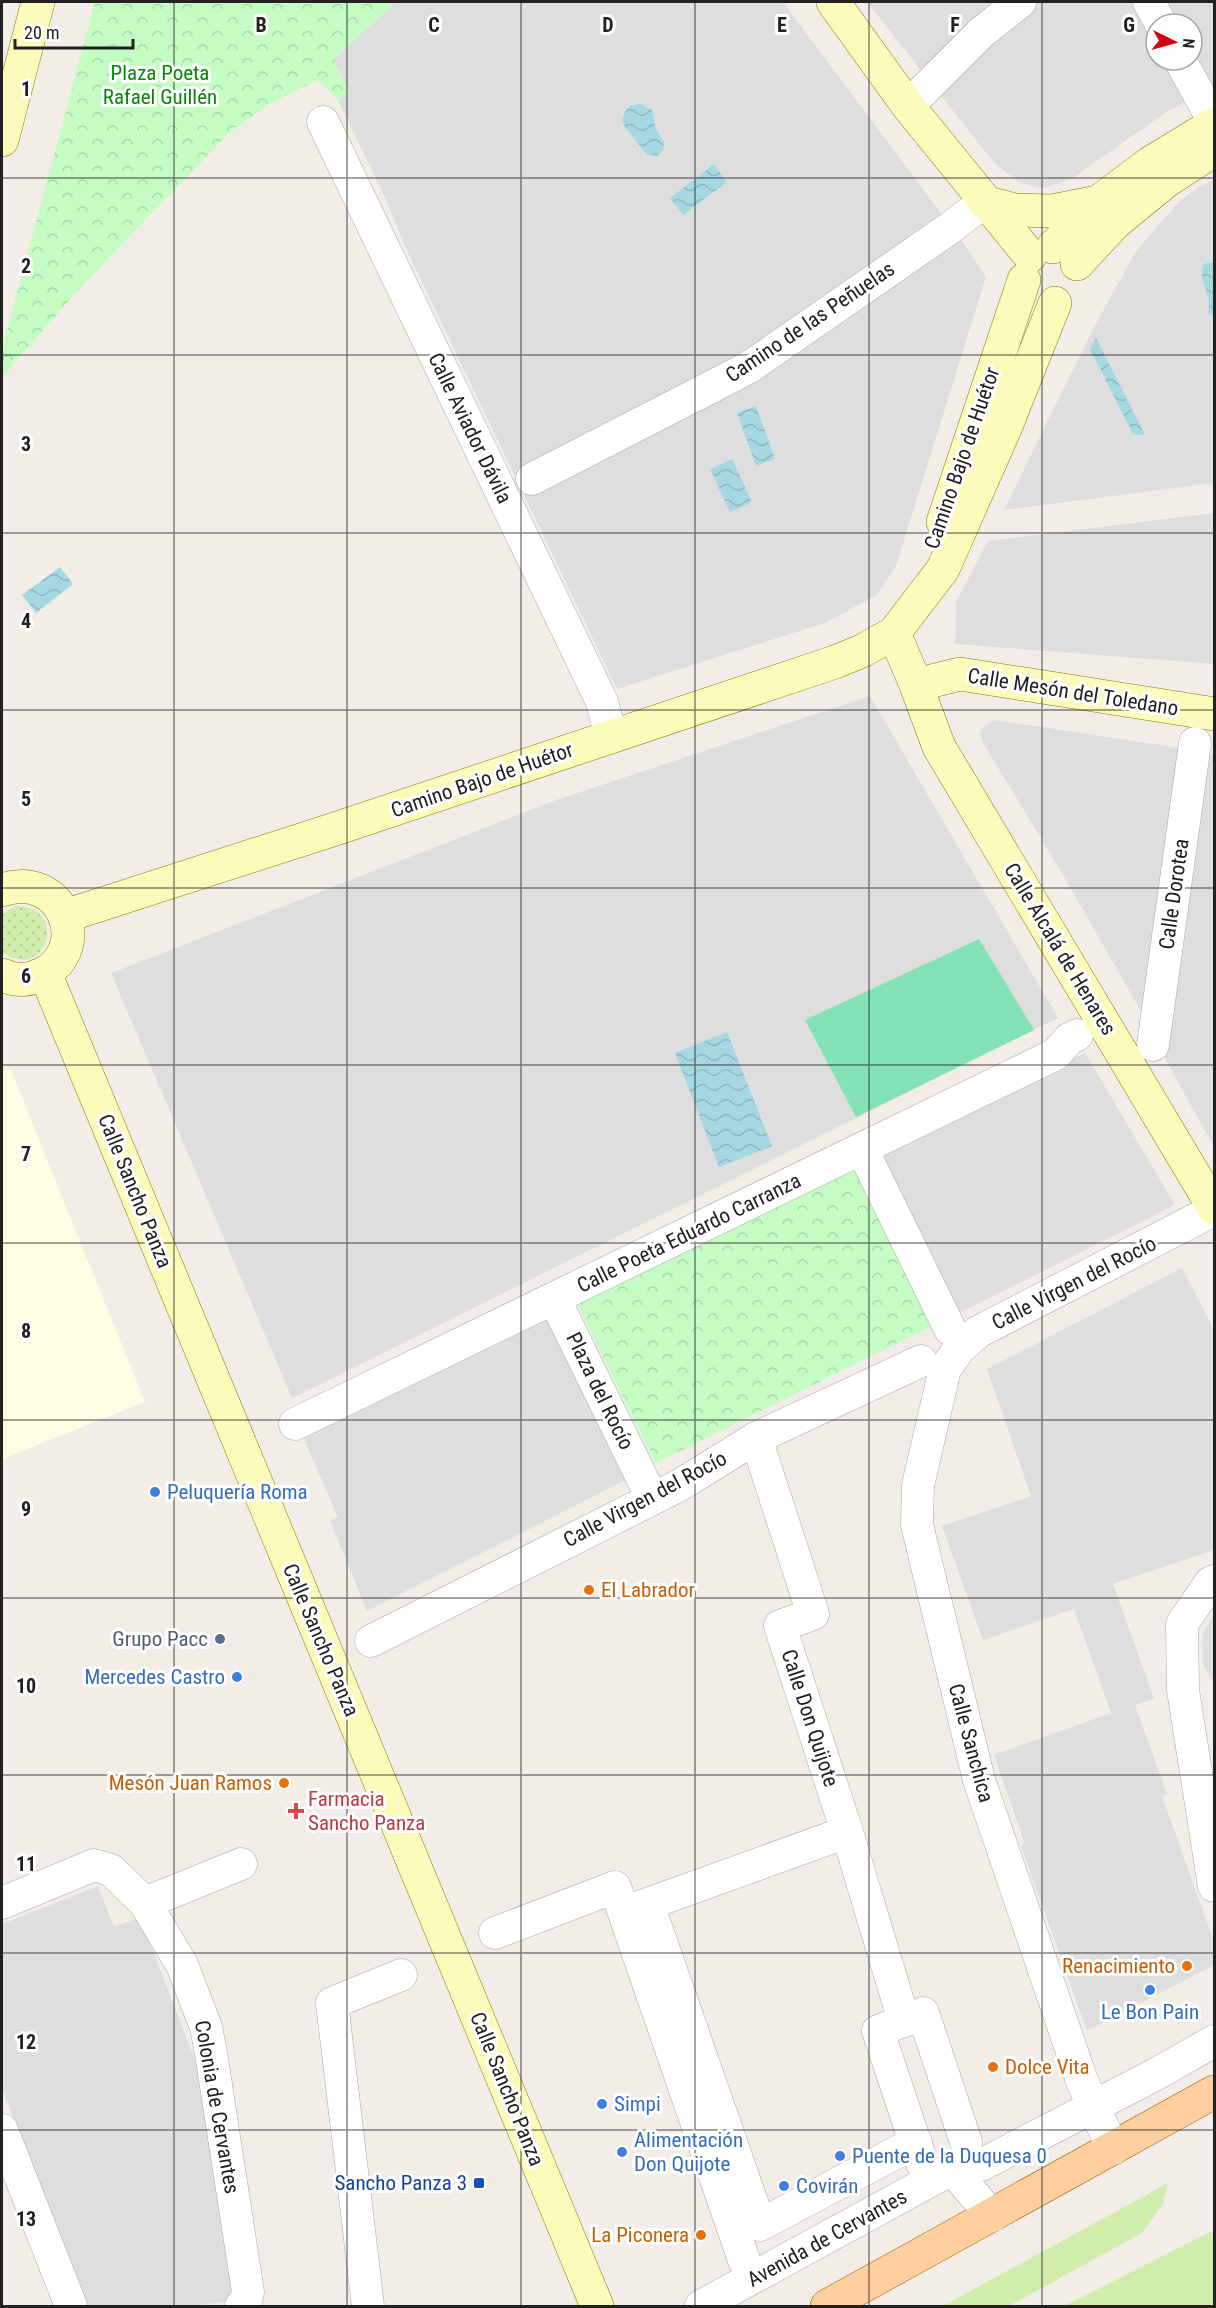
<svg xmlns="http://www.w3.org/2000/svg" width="1216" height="2308" viewBox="0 0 1216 2308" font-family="'Roboto Condensed',sans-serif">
<defs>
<pattern id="grass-dots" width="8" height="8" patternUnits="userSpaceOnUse" patternTransform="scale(1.5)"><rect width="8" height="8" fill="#d1edac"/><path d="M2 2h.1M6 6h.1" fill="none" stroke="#b3cb94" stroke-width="1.8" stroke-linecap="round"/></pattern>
<pattern id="park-crowns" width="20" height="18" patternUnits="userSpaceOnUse" patternTransform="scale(1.5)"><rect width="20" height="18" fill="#c4fcc4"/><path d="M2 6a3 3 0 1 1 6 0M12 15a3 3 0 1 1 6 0" fill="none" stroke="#a8d8a8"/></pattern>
<pattern id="water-waves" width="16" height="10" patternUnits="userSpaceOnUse" patternTransform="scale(1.5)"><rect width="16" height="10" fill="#a6d8e1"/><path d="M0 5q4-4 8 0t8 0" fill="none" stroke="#8fb9c1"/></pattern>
</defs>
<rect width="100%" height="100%" fill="#f2ede7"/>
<!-- residential -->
<g fill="#dfdede" fill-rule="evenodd">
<polygon points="396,2 783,2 964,244 986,277 896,566 877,595 825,623 617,689 408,253 382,191 338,100 349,92 333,59"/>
<path d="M867,2h347v86l-46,23 -97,68 -27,9 -24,-5 -24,-18zM1156,24h36v36h-36z"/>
<polygon points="1214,180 1214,483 1004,510 1092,331 1136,251 1180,201 1200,186"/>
<polygon points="1214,513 1214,664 955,644 956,602 988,541"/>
<polygon points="870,696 1058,1018 292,1398 111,973 556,800"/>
<polygon points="994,720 1181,748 1143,1015 1059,868 983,743 980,733 983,727"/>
<polygon points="1205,752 1214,754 1214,1146 1158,1047"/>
<polygon points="1085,1053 1175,1205 957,1314 878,1156"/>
<polygon points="1182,1268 1214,1330 1214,1550 1113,1584 1154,1699 1135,1705 1167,1794 1162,1796 1214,1942 1214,1965 1087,2031 1021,1846 1025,1844 994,1755 1111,1713 1074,1609 983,1640 942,1526 1031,1496 987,1369"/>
<polygon points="552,1312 632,1477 367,1611 330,1521 338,1517 303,1437"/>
<polygon points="1214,1614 1214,1685 1203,1664 1202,1635"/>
<polygon points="98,1886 114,1927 140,1917 201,2076 239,2300 191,2306 80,2306 2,2086 2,1924"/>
</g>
<!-- education -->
<polygon fill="#fffde3" points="11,1070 145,1402 2,1459 2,1071"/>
<!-- grass -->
<path fill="url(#grass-dots)" d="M16,906c55,2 29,77 -14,46v-38z"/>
<!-- park -->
<g fill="url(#park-crowns)">
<polygon points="95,2 396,2 333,59 349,92 338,100 318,80 273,102 231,131 80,288 2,377 2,350"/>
<polygon points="857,1165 936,1324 656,1463 577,1304"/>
</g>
<!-- garden -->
<g fill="#d1edac">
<polygon points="1168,2183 1163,2204 1142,2233 1011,2305 943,2306"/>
<polygon points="1214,2230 1214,2306 1064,2306"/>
</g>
<!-- pitch -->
<polygon fill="#83e3b7" points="979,939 1034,1030 856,1117 805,1020"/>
<!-- water -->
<g fill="url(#water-waves)">
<path d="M640,104l12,6 4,19 8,13 -1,8 -6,6 -11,-2 -23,-30c-1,-12 5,-20 17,-20z"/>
<polygon points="714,164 727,182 683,215 670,198"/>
<path d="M1207,263h7v54l-6,-4c5,-23 -10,-27 -5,-48z"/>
<polygon points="1096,338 1145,435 1133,434 1090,349"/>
<polygon points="756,406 775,459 756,466 737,413"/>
<polygon points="732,459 752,502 730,512 710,469"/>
<polygon points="60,567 73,584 36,613 22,595"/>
<polygon points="727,1032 772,1146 719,1167 675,1053"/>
</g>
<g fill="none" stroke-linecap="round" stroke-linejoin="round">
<defs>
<g id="street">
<polyline points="1149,2 1161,24"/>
<polyline points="1180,60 1214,122"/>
<polyline points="908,106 982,32 1020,2"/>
<polyline points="323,122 602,702 611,737"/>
<polyline points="532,479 748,368 950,228 984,202"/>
<polyline points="1153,1045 1195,743"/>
<polyline points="862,1149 950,1329"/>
<polyline points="554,1298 645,1484"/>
<polyline points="295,1424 1056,1054 1069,1039 1077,1035"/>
<polyline points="756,1438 813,1614 780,1626 847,1832 904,2021"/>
<polyline points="1214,1581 1210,1583 1182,1624 1183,1690 1214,1886"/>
<polyline points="371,1641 680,1485 756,1438 921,1361"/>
<polyline points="2,1903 94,1865 111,1870 145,1903 182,1965 206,2027 211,2053 248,2292 245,2303 241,2306"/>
<polyline points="145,1903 241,1864"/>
<polyline points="648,1904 760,2225 916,2142"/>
<polyline points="628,1911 847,1832"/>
<polyline points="495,1933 615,1887 744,2260"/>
<polyline points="2,2130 71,2306"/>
<polyline points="1113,2149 1082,2081 979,1780 917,1525 918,1485 945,1369 959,1349 978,1332 1214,1210"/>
<polyline points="922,2163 878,2031 923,2013 966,2142"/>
<polyline points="952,2169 992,2216"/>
<polyline points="368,2306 332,2003 401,1975"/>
<polyline points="701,2306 952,2169 981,2165 1160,2072 1214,2041"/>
</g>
<g id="secondary">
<polyline points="833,2 908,106 1030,256"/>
<polyline points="2,140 38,2"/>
<polyline points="984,202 1015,210 1052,211 1098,202"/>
<polyline points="1053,247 1098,202 1150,163 1214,124"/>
<polyline points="1077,264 1115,223 1165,182 1214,150"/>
<polyline points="943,522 1024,280"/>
<polyline points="894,633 916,685 939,747 1214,1208"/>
<polyline points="916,685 960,674 1214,714"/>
<path d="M2,890c61,-21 91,59 40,84 -13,7 -27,7 -40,1"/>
<polyline points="65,916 335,829 835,662 862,651 894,633 943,569 1006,426 1055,303"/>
<polyline points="45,973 597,2306"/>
</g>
<polyline id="primary" points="827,2306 1214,2092"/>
</defs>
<!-- street casing -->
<use href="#street" stroke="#a8a8a8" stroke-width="33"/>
<!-- secondary casing -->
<use href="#secondary" stroke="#7b8000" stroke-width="34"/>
<!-- primary casing -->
<use href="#primary" stroke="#9e5e00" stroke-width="34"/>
<!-- street -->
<use href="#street" stroke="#fff" stroke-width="32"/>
<!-- secondary -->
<use href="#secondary" stroke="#fcfbbb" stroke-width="33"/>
<!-- primary -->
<use href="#primary" stroke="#ffcf9f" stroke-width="33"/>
</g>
<!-- grid -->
<path fill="none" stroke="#212121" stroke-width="1.5" stroke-opacity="0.55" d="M174,2v2304M347,2v2304M521,2v2304M695,2v2304M869,2v2304M1042,2v2304M2,178h1212M2,355h1212M2,533h1212M2,710h1212M2,888h1212M2,1065h1212M2,1243h1212M2,1420h1212M2,1598h1212M2,1775h1212M2,1953h1212M2,2130h1212"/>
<!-- markers -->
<g fill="#3f7fe0" stroke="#fff" stroke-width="2">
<circle cx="155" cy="1492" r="6"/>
<circle cx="237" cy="1677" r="6"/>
<circle cx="1150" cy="1990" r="6"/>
<circle cx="602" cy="2104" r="6"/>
<circle cx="622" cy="2152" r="6"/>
<circle cx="840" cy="2156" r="6"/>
<circle cx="784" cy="2186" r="6"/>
</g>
<g fill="#e8710a" stroke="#fff" stroke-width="2">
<circle cx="589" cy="1590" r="6"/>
<circle cx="284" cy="1783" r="6"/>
<circle cx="1187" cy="1966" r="6"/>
<circle cx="993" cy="2067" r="6"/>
<circle cx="701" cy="2235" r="6"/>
</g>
<circle fill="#5c6f8a" stroke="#fff" stroke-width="2" cx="220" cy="1639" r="6"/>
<path fill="#e0444e" stroke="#fff" stroke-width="2" d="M293 1802h6v6h6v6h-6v6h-6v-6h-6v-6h6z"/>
<rect fill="#1a4fb4" stroke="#fff" stroke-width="2" x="473" y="2177" width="12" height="12" rx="3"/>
<g text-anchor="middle" stroke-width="6" stroke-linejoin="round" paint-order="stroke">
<!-- park labels -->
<g font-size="21" fill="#078709" stroke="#fff">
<text x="160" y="80">Plaza Poeta<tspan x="160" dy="24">Rafael Guillén</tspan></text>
</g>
<!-- street labels -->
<g font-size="21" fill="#212121" stroke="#fff">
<text transform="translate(810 322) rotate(-34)" y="7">Camino de las Peñuelas</text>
<text transform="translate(470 428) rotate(64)" y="7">Calle Aviador Dávila</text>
<text transform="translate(962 458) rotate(-71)" y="7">Camino Bajo de Huétor</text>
<text transform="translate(1073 692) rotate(9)" y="7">Calle Mesón del Toledano</text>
<text transform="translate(482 780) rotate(-19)" y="7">Camino Bajo de Huétor</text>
<text transform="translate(1174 894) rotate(-82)" y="7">Calle Dorotea</text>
<text transform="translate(1060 949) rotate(59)" y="7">Calle Alcalá de Henares</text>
<text transform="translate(135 1191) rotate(68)" y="7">Calle Sancho Panza</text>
<text transform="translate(689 1233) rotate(-26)" y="7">Calle Poeta Eduardo Carranza</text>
<text transform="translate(1074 1283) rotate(-27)" y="7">Calle Virgen del Rocío</text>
<text transform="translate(600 1391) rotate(64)" y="7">Plaza del Rocío</text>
<text transform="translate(645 1499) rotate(-28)" y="7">Calle Virgen del Rocío</text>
<text transform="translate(321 1640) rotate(67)" y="7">Calle Sancho Panza</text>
<text transform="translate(810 1718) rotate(72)" y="7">Calle Don Quijote</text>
<text transform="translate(971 1743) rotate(75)" y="7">Calle Sanchica</text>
<text transform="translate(507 2089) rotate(68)" y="7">Calle Sancho Panza</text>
<text transform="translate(217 2107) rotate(80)" y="7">Colonia de Cervantes</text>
<text transform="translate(827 2238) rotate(-29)" y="7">Avenida de Cervantes</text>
</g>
<!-- shop labels -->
<g font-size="21" fill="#366cbe" stroke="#fff" text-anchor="start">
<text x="167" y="1499">Peluquería Roma</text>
<text x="225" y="1684" text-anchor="end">Mercedes Castro</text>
<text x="1150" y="2019" text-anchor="middle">Le Bon Pain</text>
<text x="614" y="2111">Simpi</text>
<text x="634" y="2147">Alimentación<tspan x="634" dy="24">Don Quijote</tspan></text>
<text x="852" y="2163">Puente de la Duquesa 0</text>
<text x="796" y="2193">Covirán</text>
</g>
<!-- food labels -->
<g font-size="21" fill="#c56008" stroke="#fff" text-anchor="end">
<text x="601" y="1597" text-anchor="start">El Labrador</text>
<text x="272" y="1790">Mesón Juan Ramos</text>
<text x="1175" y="1973">Renacimiento</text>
<text x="1005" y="2074" text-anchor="start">Dolce Vita</text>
<text x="689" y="2242">La Piconera</text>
</g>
<!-- service labels -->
<g font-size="21" fill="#4e5e75" stroke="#fff" text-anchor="end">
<text x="208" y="1646">Grupo Pacc</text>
</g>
<!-- health labels -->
<g font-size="21" fill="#be3a42" stroke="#fff" text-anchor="start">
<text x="308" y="1806">Farmacia<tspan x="308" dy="24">Sancho Panza</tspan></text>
</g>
<!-- transit labels -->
<g font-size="21" fill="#164399" stroke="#fff" text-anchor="end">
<text x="467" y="2190">Sancho Panza 3</text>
</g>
</g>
<g font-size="20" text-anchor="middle" font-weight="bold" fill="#212121" stroke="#fff" stroke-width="6" stroke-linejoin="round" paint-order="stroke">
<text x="261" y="32">B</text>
<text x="434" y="32">C</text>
<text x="608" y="32">D</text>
<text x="782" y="32">E</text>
<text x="955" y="32">F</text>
<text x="1129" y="32">G</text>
<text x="26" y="96">1</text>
<text x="26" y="273">2</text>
<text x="26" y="451">3</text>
<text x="26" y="628">4</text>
<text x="26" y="806">5</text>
<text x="26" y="983">6</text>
<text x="26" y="1161">7</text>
<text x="26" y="1338">8</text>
<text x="26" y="1516">9</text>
<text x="26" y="1693">10</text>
<text x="26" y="1871">11</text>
<text x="26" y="2049">12</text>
<text x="26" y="2226">13</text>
</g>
<!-- border -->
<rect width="1216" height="2308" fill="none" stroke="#212121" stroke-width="6"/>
<!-- north arrow -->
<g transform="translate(1174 42) rotate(95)"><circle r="28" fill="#ffffff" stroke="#a6a6a6" stroke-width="1.5"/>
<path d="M0-4.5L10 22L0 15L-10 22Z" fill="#d2000f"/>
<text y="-9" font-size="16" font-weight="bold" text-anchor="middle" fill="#212121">N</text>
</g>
<!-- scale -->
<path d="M15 39v9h118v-9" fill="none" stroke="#212121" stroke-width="3"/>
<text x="24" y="39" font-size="18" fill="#212121" stroke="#ffffff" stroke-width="4.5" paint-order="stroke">20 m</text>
</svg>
